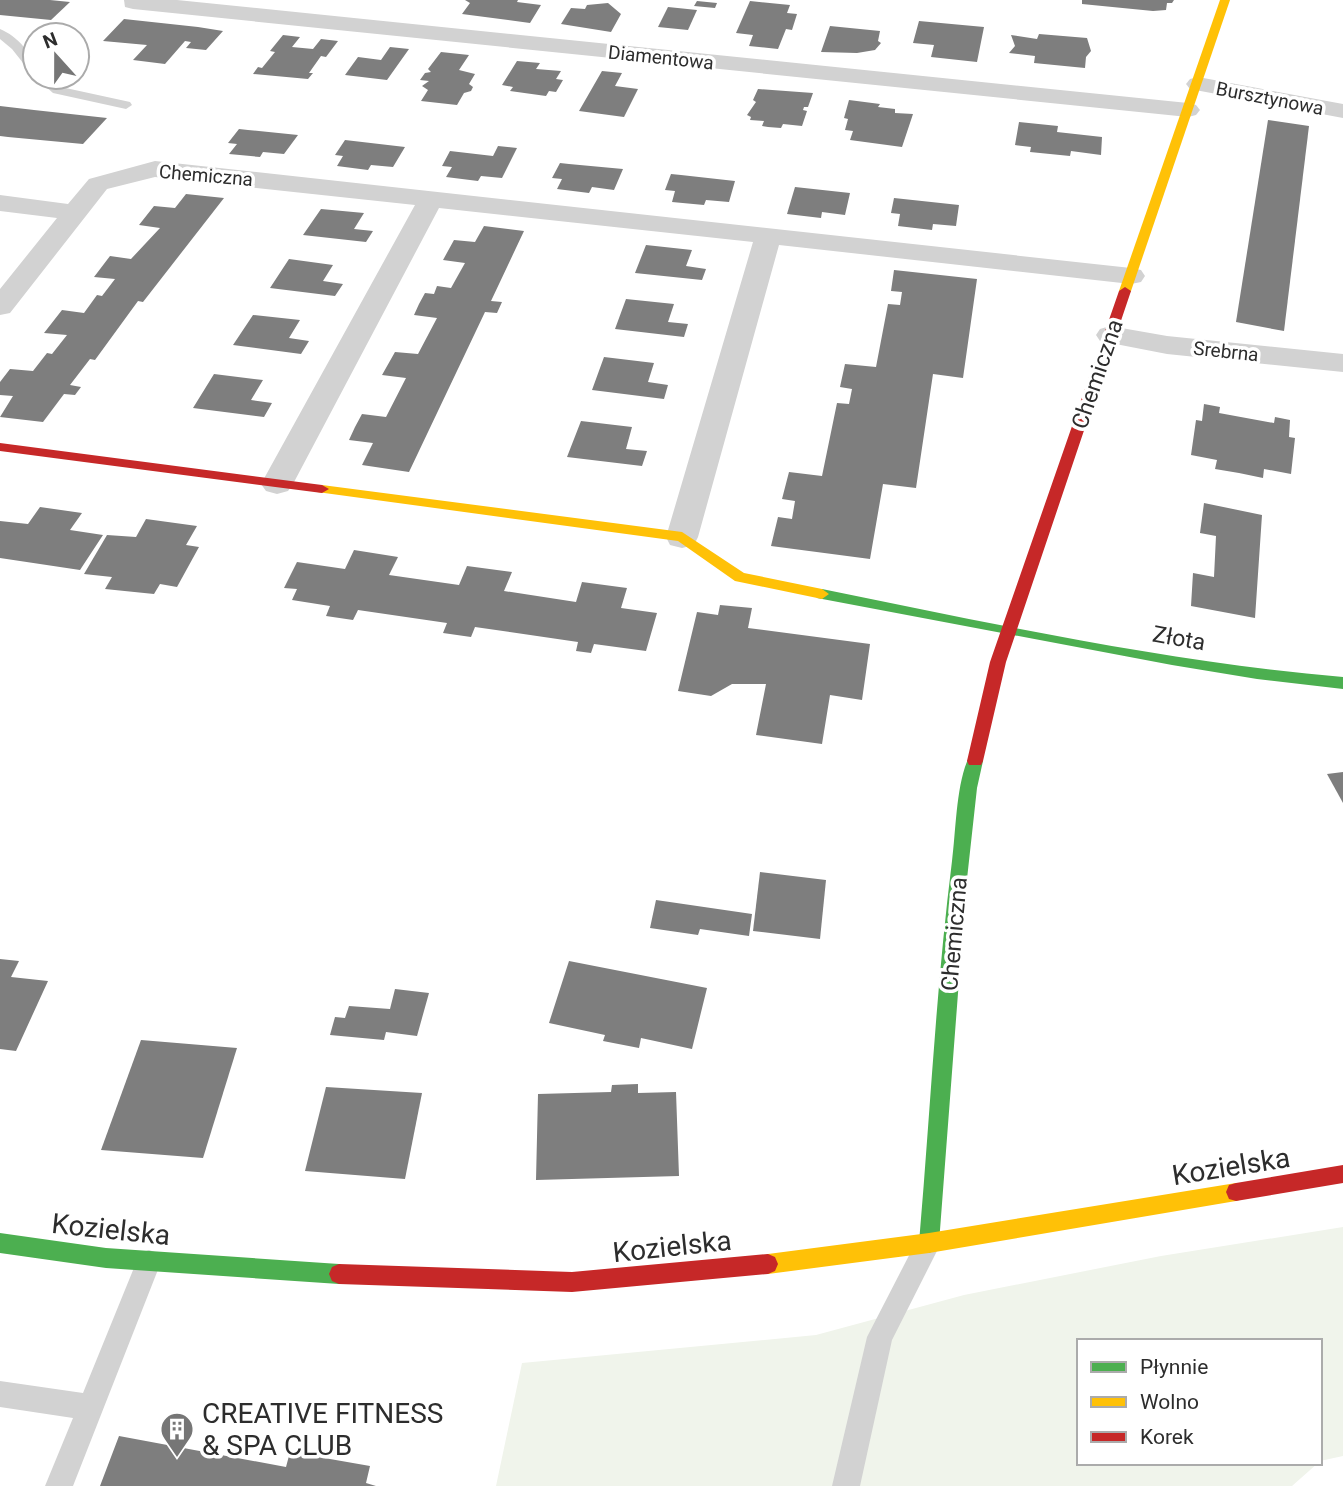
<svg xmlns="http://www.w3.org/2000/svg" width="1343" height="1486" viewBox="0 0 1343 1486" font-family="Roboto,sans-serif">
<rect width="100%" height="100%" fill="#fff"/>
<!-- green -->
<polygon fill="#f0f4eb" points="1343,1227 1343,1456 1320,1461 1320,1341 1079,1341 1079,1463 1318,1463 1292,1486 496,1486 522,1363 816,1335 964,1295 1161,1256"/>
<!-- building -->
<g fill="#7e7e7e">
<polygon points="0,0 50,0 70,2 51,20 0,15"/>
<polygon points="465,0 518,0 517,2 541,5 530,23 462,14 470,3"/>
<polygon points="1082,0 1174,0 1172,3 1167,3 1166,10 1153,11 1082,4"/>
<polygon points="697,1 717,3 715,8 694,6"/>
<polygon points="750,1 790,5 787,13 797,14 792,30 786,29 778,49 749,46 753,35 736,33"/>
<polygon points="608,3 621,14 611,32 561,24 571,8 585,9 587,5"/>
<polygon points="668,7 697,10 688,30 658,27"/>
<polygon points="124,19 198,27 223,31 206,50 186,48 191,42 185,41 165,64 133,60 147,45 103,41"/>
<polygon points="919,21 984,27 977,62 931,57 934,45 913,43"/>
<polygon points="830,26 880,31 878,41 881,43 875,50 857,53 821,52"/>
<polygon points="1039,34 1087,38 1091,51 1086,57 1085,68 1034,63 1035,56 1009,53 1015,46 1011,35 1037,39"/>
<polygon points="283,35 300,37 292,47 313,49 321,39 338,41 326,57 321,56 309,73 313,73 308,79 253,74 258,67 262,68 275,52 270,51"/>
<polygon points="390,47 409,49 387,80 345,75 358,57 381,60"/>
<polygon points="441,52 469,55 459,70 475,74 469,84 473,87 471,91 464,93 457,105 421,101 428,90 422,86 429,81 420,80 425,73 431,72 428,69"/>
<polygon points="517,61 540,63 536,69 561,71 556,79 563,80 556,92 549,91 546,96 510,91 513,87 502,85"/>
<polygon points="602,71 622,73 615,86 638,89 624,117 579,111"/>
<polygon points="758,89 813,93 808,107 804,107 803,110 807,111 802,126 783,124 781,128 768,127 762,126 764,121 750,120 751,117 747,115 756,102 753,100"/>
<polygon points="849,100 880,104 878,107 895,109 895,113 913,114 902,147 850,140 853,131 845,130 848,119 844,118"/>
<polygon points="0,106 34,110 107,118 83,144 8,137 0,136"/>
<polygon points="1268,120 1309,126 1284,331 1236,322"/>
<polygon points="1019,122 1058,126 1057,132 1102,137 1101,155 1071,151 1070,156 1030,152 1031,147 1015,145"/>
<polygon points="239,129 248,130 298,135 284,154 263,152 260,157 229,154 237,144 228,143"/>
<polygon points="345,140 405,147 393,167 371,165 368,170 337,166 343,156 335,155"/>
<polygon points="498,146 517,148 502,178 481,176 478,181 446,177 452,167 442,166 450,151 493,156"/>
<polygon points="560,163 569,164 623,169 614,190 592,187 589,193 557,189 562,179 552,178"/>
<polygon points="671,174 681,175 735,181 729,202 706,200 704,205 672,202 675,191 665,190"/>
<polygon points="795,187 850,193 845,215 822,212 821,218 787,214"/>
<polygon points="186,194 224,198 143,302 138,301 95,360 90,359 70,385 81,387 75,395 64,394 43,422 0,417 13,396 0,395 0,382 10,369 33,371 47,353 52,354 67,335 44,333 62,310 84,313 97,295 102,296 115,279 94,277 110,256 131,259 160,228 139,225 154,206 175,208"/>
<polygon points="894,198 959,205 956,226 933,224 932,230 898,226 900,214 891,213"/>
<polygon points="321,209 364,213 354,229 373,231 366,242 303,235"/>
<polygon points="484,226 524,231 491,301 502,302 497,313 485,312 409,472 362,465 373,443 349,440 355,427 362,414 386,417 406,378 382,375 395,352 418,354 437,318 414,315 419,304 425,293 434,294 437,286 451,288 456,279 465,263 443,260 454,240 475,242"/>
<polygon points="646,245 692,250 686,266 706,269 702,280 635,273"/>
<polygon points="289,259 333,265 323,281 343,284 335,296 270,288"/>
<polygon points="894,270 977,279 963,378 933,374 916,488 883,484 870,559 771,546 778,517 792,519 795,501 782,499 789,472 822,476 837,403 849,404 852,389 840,387 845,364 876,367 888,304 900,305 902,292 891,291"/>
<polygon points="626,299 674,304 668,322 688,324 684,337 615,329"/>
<polygon points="253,315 300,320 289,338 309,341 301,354 233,345"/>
<polygon points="604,357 654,363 648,382 668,385 664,399 592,390"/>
<polygon points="214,374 263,380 251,400 272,403 264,417 193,408"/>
<polygon points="1204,404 1220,407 1219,413 1274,423 1275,417 1290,420 1289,437 1295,438 1291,474 1264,469 1263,478 1239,473 1215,469 1217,460 1191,455 1196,420 1202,421"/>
<polygon points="581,421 632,427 626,449 647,451 642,466 567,457"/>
<polygon points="1204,503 1262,515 1255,618 1191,606 1193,573 1214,577 1216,536 1200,533"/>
<polygon points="40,507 82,513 70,530 103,535 80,570 0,558 0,521 28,524"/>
<polygon points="146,519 197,526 186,545 199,547 177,587 160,584 154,594 105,589 112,577 84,574 107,535 136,537"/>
<polygon points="354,550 398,557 389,575 459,585 467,566 512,572 504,591 576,602 582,582 627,588 621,608 657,613 646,651 594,644 591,653 576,651 578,642 475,627 471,637 443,633 447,623 358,610 353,620 326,616 330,606 292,600 297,589 284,588 297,562 345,569"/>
<polygon points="720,605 752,608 748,628 870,644 862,700 830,695 822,744 756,735 766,684 732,684 711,696 678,691 697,612 718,615"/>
<polygon points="1343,772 1343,803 1327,774"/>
<polygon points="760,872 826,880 820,939 753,931"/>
<polygon points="656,900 752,914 749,936 700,929 698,935 650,928"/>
<polygon points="0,959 19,961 11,977 48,981 16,1051 0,1049"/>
<polygon points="569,961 707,988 692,1049 641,1038 639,1048 603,1041 605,1035 549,1023"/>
<polygon points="395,989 429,993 417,1036 386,1032 384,1040 330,1035 335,1017 345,1018 349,1006 390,1009"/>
<polygon points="141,1040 237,1048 203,1158 101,1150"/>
<polygon points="638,1084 638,1093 676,1092 679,1176 536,1180 538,1094 611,1092 612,1085"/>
<polygon points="326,1087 422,1093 405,1179 305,1171"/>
<polygon points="119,1436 286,1467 290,1452 370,1466 366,1483 376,1486 100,1486"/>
</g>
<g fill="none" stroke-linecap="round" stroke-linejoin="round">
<!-- lane -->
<g fill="#d2d2d2" fill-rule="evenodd">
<path d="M0,29c17,7 35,26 35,45l-4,-1 -19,-24 -12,-10z"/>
<polygon points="35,77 49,77 61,87 130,102 132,105 126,109 53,93"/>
<polygon points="927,1235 936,1238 939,1247 892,1340 860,1486 832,1486 867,1337 918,1238"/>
<polygon points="149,1250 158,1253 161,1262 73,1486 45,1486 73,1418 0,1407 0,1381 83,1393 140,1253"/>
</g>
<!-- street -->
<g fill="#d2d2d2" fill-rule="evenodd">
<polygon points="124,0 177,0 1188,103 1196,105 1200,110 1196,115 1188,117 133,9 125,7"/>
<polygon points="1198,77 1343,104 1343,118 1190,89 1186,84 1190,79"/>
<polygon points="155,161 1131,268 1141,270 1145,276 1141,282 1131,284 779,245 698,537 694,545 682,548 670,545 666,537 753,242 439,208 293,484 288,491 277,494 266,491 261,484 415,205 155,177 107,189 10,313 0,315 0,289 57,218 0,211 0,195 68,204 89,179"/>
<polygon points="1110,326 1167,336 1343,354 1343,372 1167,354 1100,341 1096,335 1100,329"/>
</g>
<!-- fast -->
<g fill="#4caf50" fill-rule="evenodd">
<path d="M822,589c172,35 346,73 521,88v12l-86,-10 -85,-14 -355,-67 -2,-4 2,-4z"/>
<path d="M975,755l6,2 2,4 -6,27 -11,100 -27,355 -3,7 -7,3 -7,-3 -3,-7c11,-127 17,-255 33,-382 4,-30 4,-77 17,-104z"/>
<polygon points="0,1233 106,1248 339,1264 346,1267 349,1274 346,1281 339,1284 106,1268 0,1253"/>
</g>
<!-- slow -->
<g fill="#ffc107" fill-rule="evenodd">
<polygon points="1220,0 1230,0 1131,291 1129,294 1121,294 1119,291"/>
<polygon points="322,485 682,532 744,573 822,589 829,594 822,599 735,581 678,541 317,492 315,489 317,486"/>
<polygon points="1236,1183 1243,1185 1246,1192 1243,1199 1236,1201 929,1253 768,1274 761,1271 758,1264 761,1257 768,1254 929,1233"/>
</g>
<!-- jam -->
<g fill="#c62828" fill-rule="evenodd">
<polygon points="1125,287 1131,291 1006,662 983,761 981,765 969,765 967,761 990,662 1119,291"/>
<polygon points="0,443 322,485 329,489 322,493 0,451"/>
<polygon points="1343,1165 1343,1183 1236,1201 1229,1199 1226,1192 1229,1185 1236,1183"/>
<polygon points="768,1254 775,1257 778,1264 775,1271 768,1274 572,1292 339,1284 332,1281 329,1274 332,1267 339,1264 572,1272"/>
</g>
</g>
<!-- icons -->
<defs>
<symbol id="building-pin" viewBox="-11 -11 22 30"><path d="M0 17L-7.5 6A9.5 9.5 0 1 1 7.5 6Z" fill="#767676" stroke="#fff"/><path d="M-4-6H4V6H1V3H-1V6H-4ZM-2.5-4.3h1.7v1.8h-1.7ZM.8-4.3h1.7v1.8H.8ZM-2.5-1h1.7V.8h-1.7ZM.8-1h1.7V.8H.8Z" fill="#fff"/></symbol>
</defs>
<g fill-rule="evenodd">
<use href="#building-pin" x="158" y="1410" width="38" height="52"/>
</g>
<g text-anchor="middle" stroke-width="7" stroke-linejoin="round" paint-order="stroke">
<!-- far-street labels -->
<g font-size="19" fill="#2d2d2d" stroke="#fff">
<text transform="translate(661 57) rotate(6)" y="7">Diamentowa</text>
<text transform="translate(1270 98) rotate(11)" y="7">Bursztynowa</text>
<text transform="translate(206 175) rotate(5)" y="7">Chemiczna</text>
<text transform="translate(1226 351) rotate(6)" y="7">Srebrna</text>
</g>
<!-- street labels -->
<g font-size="23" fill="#2d2d2d" stroke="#fff">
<text transform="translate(1097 374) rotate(-71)" y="8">Chemiczna</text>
<text transform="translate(1179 638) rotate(10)" y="8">Złota</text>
<text transform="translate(954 934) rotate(-85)" y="8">Chemiczna</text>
</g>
<!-- near-street labels -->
<g font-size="28" fill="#2d2d2d" stroke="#fff">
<text transform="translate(1231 1166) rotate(-9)" y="10">Kozielska</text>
<text transform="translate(111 1229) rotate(6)" y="10">Kozielska</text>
<text transform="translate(672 1246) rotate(-6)" y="10">Kozielska</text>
</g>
<!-- near-poi labels -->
<g font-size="28" fill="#2d2d2d" stroke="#fff" text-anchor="start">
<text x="202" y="1423">CREATIVE FITNESS<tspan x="202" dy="32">&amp; SPA CLUB</tspan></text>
</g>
</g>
<!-- legend -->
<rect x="1077" y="1339" width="245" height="126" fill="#ffffff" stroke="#ababab" stroke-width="2"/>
<rect x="1091" y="1362" width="35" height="10" fill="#4caf50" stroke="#ababab" stroke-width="2"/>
<text x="1140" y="1374" font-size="21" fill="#2d2d2d">Płynnie</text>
<rect x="1091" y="1397" width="35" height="10" fill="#ffc107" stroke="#ababab" stroke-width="2"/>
<text x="1140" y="1409" font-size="21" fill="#2d2d2d">Wolno</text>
<rect x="1091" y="1432" width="35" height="10" fill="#c62828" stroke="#ababab" stroke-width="2"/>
<text x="1140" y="1444" font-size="21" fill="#2d2d2d">Korek</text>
<!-- north arrow -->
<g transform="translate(56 56) rotate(339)"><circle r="33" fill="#ffffff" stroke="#ababab" stroke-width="2"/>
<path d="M0-5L12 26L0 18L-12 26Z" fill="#767676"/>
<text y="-10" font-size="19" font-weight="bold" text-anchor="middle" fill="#2d2d2d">N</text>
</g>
</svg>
